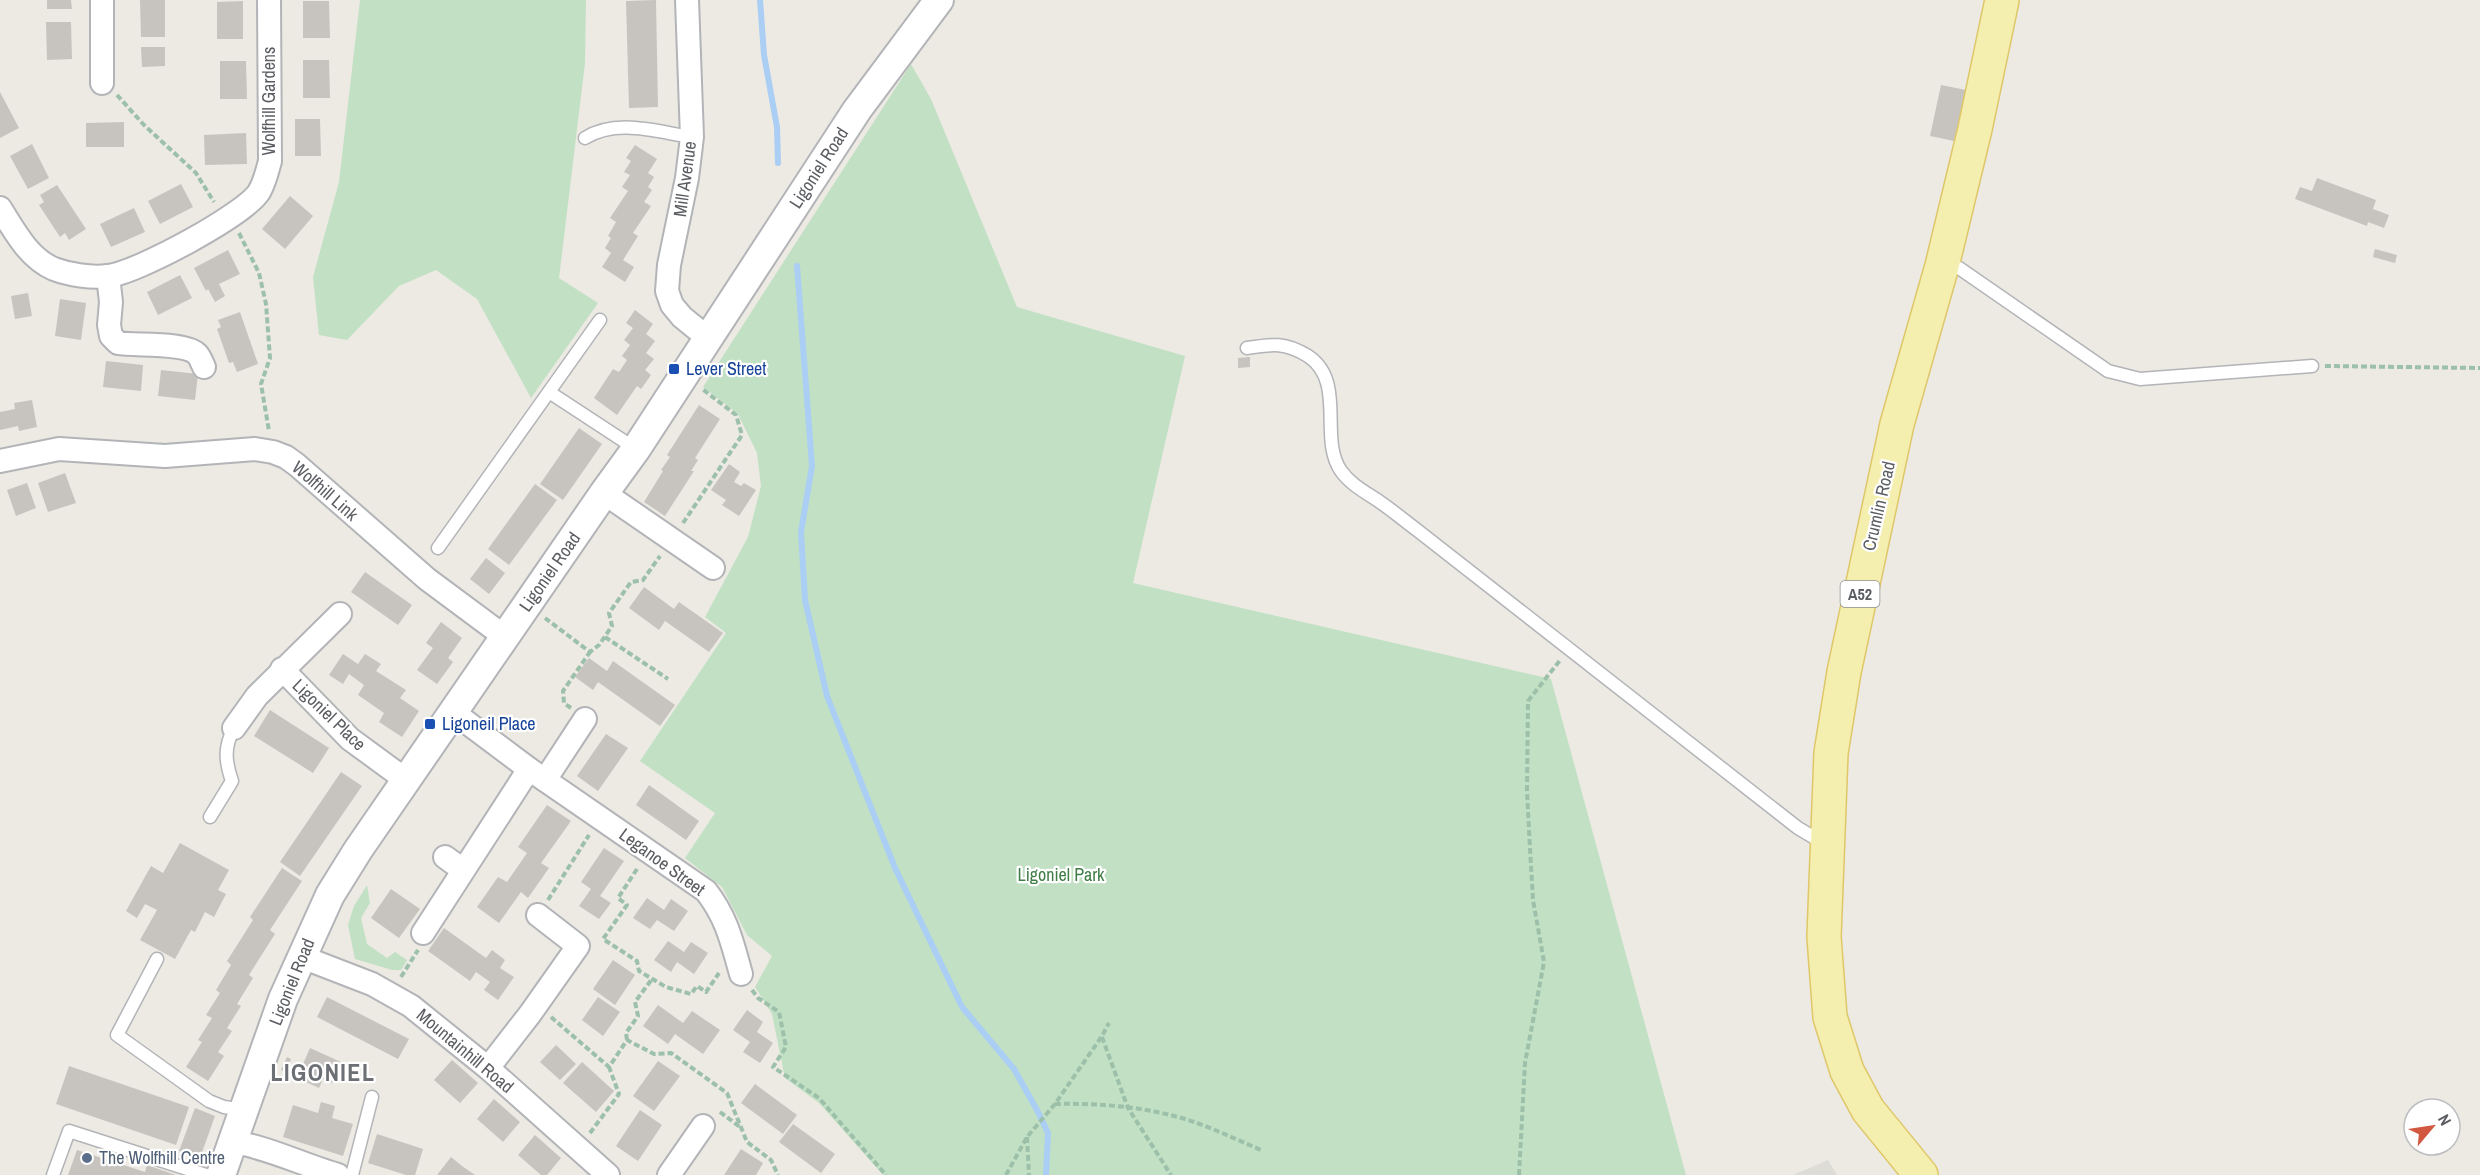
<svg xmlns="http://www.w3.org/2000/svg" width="2480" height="1175" viewBox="0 0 2480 1175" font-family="'Archivo Narrow',sans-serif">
<rect width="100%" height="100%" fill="#eceae3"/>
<!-- industrial -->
<polygon fill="#dddcd7" points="1828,1160 1837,1175 1793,1175"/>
<!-- green -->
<g fill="#c2e0c4">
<polygon points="360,0 586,0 585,63 559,278 598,303 531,398 477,299 436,270 399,286 347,340 319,335 313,277 339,182"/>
<polygon points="911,64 931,99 1017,307 1185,356 1133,583 1551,679 1686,1175 883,1175 819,1103 785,1078 772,1014 755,987 772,956 747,935 722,887 685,858 715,813 640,761 726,633 705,617 748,537 761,486 757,453 738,414 703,387"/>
<polygon points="367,885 370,903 361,918 367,944 387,958 395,952 407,960 401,970 392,970 355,959 348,925 354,906"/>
</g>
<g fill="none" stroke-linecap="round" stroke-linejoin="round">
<!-- stream -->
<g stroke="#abcef4" stroke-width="6">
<polyline points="760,0 764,55 777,127 778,163"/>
<polyline points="797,266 812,466 801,532 805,600 827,696 895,868 962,1007 1014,1069 1038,1112 1048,1133 1046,1175"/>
</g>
</g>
<!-- building -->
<g fill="#c7c4c0">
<polygon points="47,0 71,0 72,9 47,9"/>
<polygon points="140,0 165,0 165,37 141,37"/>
<polygon points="656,0 658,107 629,108 626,1"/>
<polygon points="243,1 243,39 217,39 217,2"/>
<polygon points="303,1 329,1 330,38 303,38"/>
<polygon points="46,22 71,22 72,59 47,60"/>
<polygon points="141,47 165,47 165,66 142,67"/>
<polygon points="303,60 329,60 330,98 303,98"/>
<polygon points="220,61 246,61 247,99 220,99"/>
<polygon points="1941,85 1966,90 1954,141 1930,136"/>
<polygon points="0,92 19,128 0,138"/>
<polygon points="295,119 320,119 321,156 295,156"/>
<polygon points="124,122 124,147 86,147 86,123"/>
<polygon points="246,133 247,164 205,165 204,135"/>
<polygon points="32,144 49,178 28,189 10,156"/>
<polygon points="635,145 657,159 648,173 654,177 648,187 652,190 644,202 651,206 633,233 638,236 623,260 634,267 625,282 602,267 611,253 605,248 611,238 608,236 616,222 610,218 628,191 622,187 630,175 624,172 631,161 626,158"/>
<polygon points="2317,178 2376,200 2373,209 2389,215 2384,228 2368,222 2367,226 2295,199 2300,187 2312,191"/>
<polygon points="181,184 193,207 160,224 148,201"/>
<polygon points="57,185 86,229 69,240 65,233 60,237 39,205 44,202 40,195"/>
<polygon points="290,196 313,216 285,249 262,229"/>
<polygon points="134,208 145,232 111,247 100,224"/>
<polygon points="2375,249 2397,255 2395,263 2373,257"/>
<polygon points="228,250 240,274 219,284 225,296 215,302 208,289 206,291 194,268"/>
<polygon points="180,275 192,298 158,315 147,292"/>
<polygon points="28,293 32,316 15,319 11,296"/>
<polygon points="60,299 86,303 81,340 55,336"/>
<polygon points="635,310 653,324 646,334 655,341 646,353 654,359 645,370 651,375 641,389 637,386 617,415 594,398 613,369 619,372 627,360 622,356 630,345 624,340 633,328 626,323"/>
<polygon points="240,312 258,364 237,372 233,362 229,363 217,329 221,327 218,320"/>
<polygon points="1250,357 1250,367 1238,368 1238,358"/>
<polygon points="106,361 143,365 141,391 103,387"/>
<polygon points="161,370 198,374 195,400 158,396"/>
<polygon points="32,400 37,427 19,431 18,426 0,430 0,412 15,409 14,403"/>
<polygon points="699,405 720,419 695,458 698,460 691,471 694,471 665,516 644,502 663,471 661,470 670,457 667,455"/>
<polygon points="579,428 602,444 563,500 540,484"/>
<polygon points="729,464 740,472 734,482 741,486 744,483 756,490 739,516 722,505 726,500 711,490"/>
<polygon points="65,473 76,503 48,512 38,483"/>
<polygon points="27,483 36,508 16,516 7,490"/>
<polygon points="535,484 557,500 509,565 488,549"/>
<polygon points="486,558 505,573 489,594 470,579"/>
<polygon points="365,572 412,605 398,625 351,592"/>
<polygon points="644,587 674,609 679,602 723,633 709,652 665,621 659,630 629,608"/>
<polygon points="441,622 462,638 448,658 453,662 437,684 417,670 433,648 426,643"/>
<polygon points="343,654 358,664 365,654 381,664 376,671 406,690 400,698 419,711 402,737 379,722 384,713 358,695 364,685 349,674 343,684 329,675"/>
<polygon points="589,658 607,671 613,661 675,705 660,726 598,682 593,690 575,677"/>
<polygon points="270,710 329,748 313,773 254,736"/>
<polygon points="606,734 628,748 598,791 577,776"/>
<polygon points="341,772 362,786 300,876 280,862"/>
<polygon points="649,785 699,821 686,840 636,805"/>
<polygon points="547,805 571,821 541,863 549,868 528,898 521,892 499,923 477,907 498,877 507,882 527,853 518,847"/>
<polygon points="180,843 229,870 218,890 226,894 214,917 205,912 195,932 191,930 175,959 140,940 157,910 145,904 137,918 126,911 151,866 163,873"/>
<polygon points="604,848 624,861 600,896 611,903 599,919 579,906 591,889 581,882"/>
<polygon points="282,868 302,881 270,930 275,934 249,975 253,978 237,1004 241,1006 227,1028 232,1031 218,1052 224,1056 208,1081 186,1067 202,1042 198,1040 212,1018 206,1015 220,993 216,990 231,965 227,961 253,920 250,917"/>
<polygon points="391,889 420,909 399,938 371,918"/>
<polygon points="647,898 664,910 671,899 688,911 674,931 657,920 650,929 633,918"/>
<polygon points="444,928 486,958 492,950 505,960 500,968 514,977 498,1000 484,990 490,982 476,972 470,981 428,951"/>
<polygon points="668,941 684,952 691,942 708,953 694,974 677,962 671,972 654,960"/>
<polygon points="613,960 635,975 615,1005 593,989"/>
<polygon points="327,997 409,1039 398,1059 317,1017"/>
<polygon points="598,997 620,1012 603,1036 582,1020"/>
<polygon points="658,1005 683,1023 692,1011 720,1030 703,1054 675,1034 668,1044 643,1026"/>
<polygon points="747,1010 763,1022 757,1032 773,1043 760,1063 743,1052 750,1042 733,1030"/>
<polygon points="556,1045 576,1064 560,1080 540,1062"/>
<polygon points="310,1048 341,1062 332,1083 323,1079 319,1088 297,1078"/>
<polygon points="287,1057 291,1059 286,1072 281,1070"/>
<polygon points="452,1060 478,1083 460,1103 434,1080"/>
<polygon points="658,1061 680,1076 654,1111 633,1096"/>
<polygon points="582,1062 614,1091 596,1112 563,1083"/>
<polygon points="69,1066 189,1107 176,1145 56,1104"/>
<polygon points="755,1084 797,1115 783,1134 741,1103"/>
<polygon points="494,1099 520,1122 503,1142 477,1119"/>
<polygon points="321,1102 335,1106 332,1118 353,1124 343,1156 283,1137 293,1105 318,1113"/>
<polygon points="195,1108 215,1116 200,1158 179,1151"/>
<polygon points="640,1110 662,1125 638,1161 616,1146"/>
<polygon points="793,1124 835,1154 821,1173 779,1142"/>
<polygon points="377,1134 423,1149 415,1175 406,1175 368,1163"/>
<polygon points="535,1135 561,1158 547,1175 541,1175 518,1155"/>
<polygon points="741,1149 763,1163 756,1175 724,1175"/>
<polygon points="77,1150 145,1172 147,1165 176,1175 68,1175"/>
<polygon points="451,1157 462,1166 475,1175 437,1175"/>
</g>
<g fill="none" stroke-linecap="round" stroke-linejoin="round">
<defs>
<g id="service">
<path d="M585,138c32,-20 72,-6 107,-1"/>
<polyline points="1943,266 1959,268 2108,371 2140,379 2312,366"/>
<path d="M1247,348c26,-4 38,-6 61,8 39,26 10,82 33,115 10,14 26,22 39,31 13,9 25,19 37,28l381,298 27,16"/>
<polyline points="549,392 636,449"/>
<polyline points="438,548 600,320"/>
<path d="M210,817l22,-36c-7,-20 -8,-34 2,-53"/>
<polyline points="157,959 117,1035 209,1101 224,1107 243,1110"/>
<polyline points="53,1175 69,1131 206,1175"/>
<polyline points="352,1175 372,1097"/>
</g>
<g id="minor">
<polyline points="687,0 692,137 687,178 669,265 667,291 672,305 682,317 709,339"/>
<polyline points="102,83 102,0"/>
<path d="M0,208c14,22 28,50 54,61 16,6 37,9 54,7 29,-3 136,-61 151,-84 6,-10 8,-20 11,-31l-1,-161"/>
<path d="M108,276l3,26 -2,23 2,11 7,7c17,3 67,-1 79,11 3,3 5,9 7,13"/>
<polyline points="0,461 59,449 165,456 255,449 273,452 286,457 297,465 427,579 505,637"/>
<polyline points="604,493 713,568"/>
<polyline points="282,669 350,739 406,780"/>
<path d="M453,712l76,57 177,122c21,27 26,51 35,83"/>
<polyline points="234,728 257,696 340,614"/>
<polyline points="545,780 585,719"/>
<polyline points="445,857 463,870"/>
<polyline points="423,933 529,769"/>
<polyline points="302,957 372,984 411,1006 488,1068 608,1175"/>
<polyline points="488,1068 530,1014 578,946 538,915"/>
<path d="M234,1142c36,6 69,23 104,33"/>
<polyline points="669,1175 703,1126"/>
</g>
<polyline id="tertiary" points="221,1175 283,999 330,895 358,850 604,493 636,449 857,110 939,0"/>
<polyline id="primary" points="1921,1175 1868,1110 1847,1071 1830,1017 1824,937 1831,753 1844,672 1897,424 1942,266 1975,129 2002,0"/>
</defs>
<!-- service casing -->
<use href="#service" stroke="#b3b4b8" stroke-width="15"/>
<!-- minor casing -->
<use href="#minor" stroke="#b3b4b8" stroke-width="26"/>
<!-- tertiary casing -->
<use href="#tertiary" stroke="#b3b4b8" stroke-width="32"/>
<!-- primary casing -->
<use href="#primary" stroke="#dfc769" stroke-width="36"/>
<!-- path -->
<g stroke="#9cc0a9" stroke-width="4" stroke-dasharray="6 3" stroke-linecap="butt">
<polyline points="117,95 144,125 196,173 214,202"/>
<polyline points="239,233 259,273 266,304 270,358 261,384 269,431"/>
<polyline points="2325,366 2480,368"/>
<polyline points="683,523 742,435 736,415 701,388"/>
<polyline points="545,618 590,652 599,645 612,626 609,613 631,582 643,580 660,556"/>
<polyline points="605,637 668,679"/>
<polyline points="571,708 564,703 563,691 590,652"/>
<polyline points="637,869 618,898 627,905 603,939 637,961 639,971 666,987 691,994 697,986 706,992 719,973"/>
<polyline points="548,900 589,835"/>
<polyline points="401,977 418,950"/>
<polyline points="752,990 758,998 779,1012 786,1047 773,1067 819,1098 886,1175"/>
<polyline points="551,1017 609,1067 627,1040 654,1054 671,1053 727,1093 747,1142 771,1160 778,1175"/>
<polyline points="1102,1037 1128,1108 1171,1175"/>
<polyline points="627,1040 626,1033 638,1016 635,1002 652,979"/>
<path d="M1055,1104c47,-1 97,3 142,19 22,8 43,18 64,27"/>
<polyline points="720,1112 740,1127"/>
<polyline points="590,1133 619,1094 609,1067"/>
<polyline points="1027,1137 1029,1175"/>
<polyline points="1006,1175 1027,1137 1055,1104 1102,1036 1109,1023"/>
<polyline points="1519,1175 1525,1063 1544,962 1533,900 1530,849 1527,791 1528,701 1561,659"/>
</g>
<!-- service -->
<use href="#service" stroke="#fff" stroke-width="12"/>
<!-- minor -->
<use href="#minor" stroke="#fff" stroke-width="22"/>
<!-- tertiary -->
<use href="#tertiary" stroke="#fff" stroke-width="28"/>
<!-- primary -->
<use href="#primary" stroke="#f4eeaf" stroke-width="33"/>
</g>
<!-- markers -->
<g fill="#1a4fb4" stroke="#fff" stroke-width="2">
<rect x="668" y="363" width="12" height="12" rx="3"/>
<rect x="424" y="718" width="12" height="12" rx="3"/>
</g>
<circle fill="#5c6f8a" stroke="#fff" stroke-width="2" cx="87" cy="1158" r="6"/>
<g text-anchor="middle" stroke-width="4.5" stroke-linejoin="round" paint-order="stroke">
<!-- shield labels -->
<rect fill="#fff" stroke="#8c8e91" stroke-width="1.5" x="1840.5" y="581" width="39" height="26" rx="4.5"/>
<g font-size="16" font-weight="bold" fill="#5b5d62">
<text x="1860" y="600">A52</text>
</g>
<!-- street labels -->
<g font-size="18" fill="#5b5d62" stroke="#fff">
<text transform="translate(269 101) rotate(-90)" y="6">Wolfhill Gardens</text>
<text transform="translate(819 168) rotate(-57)" y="6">Ligoniel Road</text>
<text transform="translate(685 179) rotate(-82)" y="6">Mill Avenue</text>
<text transform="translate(325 491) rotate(41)" y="6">Wolfhill Link</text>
<text transform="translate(1879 506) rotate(-77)" y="6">Crumlin Road</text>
<text transform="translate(550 572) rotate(-55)" y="6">Ligoniel Road</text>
<text transform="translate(329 715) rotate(44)" y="6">Ligoniel Place</text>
<text transform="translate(662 862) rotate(36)" y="6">Leganoe Street</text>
<text transform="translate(292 982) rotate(-68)" y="6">Ligoniel Road</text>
<text transform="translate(465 1051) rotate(40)" y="6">Mountainhill Road</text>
</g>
<!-- transit labels -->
<g font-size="18" fill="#164399" stroke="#fff" text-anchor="start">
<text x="686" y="375">Lever Street</text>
<text x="442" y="730">Ligoneil Place</text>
</g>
<!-- park labels -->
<g font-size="18" fill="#3f7d46" stroke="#fff">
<text x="1061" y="881">Ligoniel Park</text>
</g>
<!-- service labels -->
<g font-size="18" fill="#4e5e75" stroke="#fff" text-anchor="start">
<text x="99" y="1164">The Wolfhill Centre</text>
</g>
<!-- district labels -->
<g font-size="24" font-weight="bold" letter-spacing="1.5" fill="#6c6f73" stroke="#fff">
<text x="323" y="1081">LIGONIEL</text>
</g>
</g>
<!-- north arrow -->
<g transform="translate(2432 1127) rotate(61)"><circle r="28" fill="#ffffff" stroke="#bdbec0" stroke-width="1.5"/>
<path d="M0-4.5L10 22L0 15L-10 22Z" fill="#d35842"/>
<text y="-9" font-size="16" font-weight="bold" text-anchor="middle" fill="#5b5d62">N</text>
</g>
</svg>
